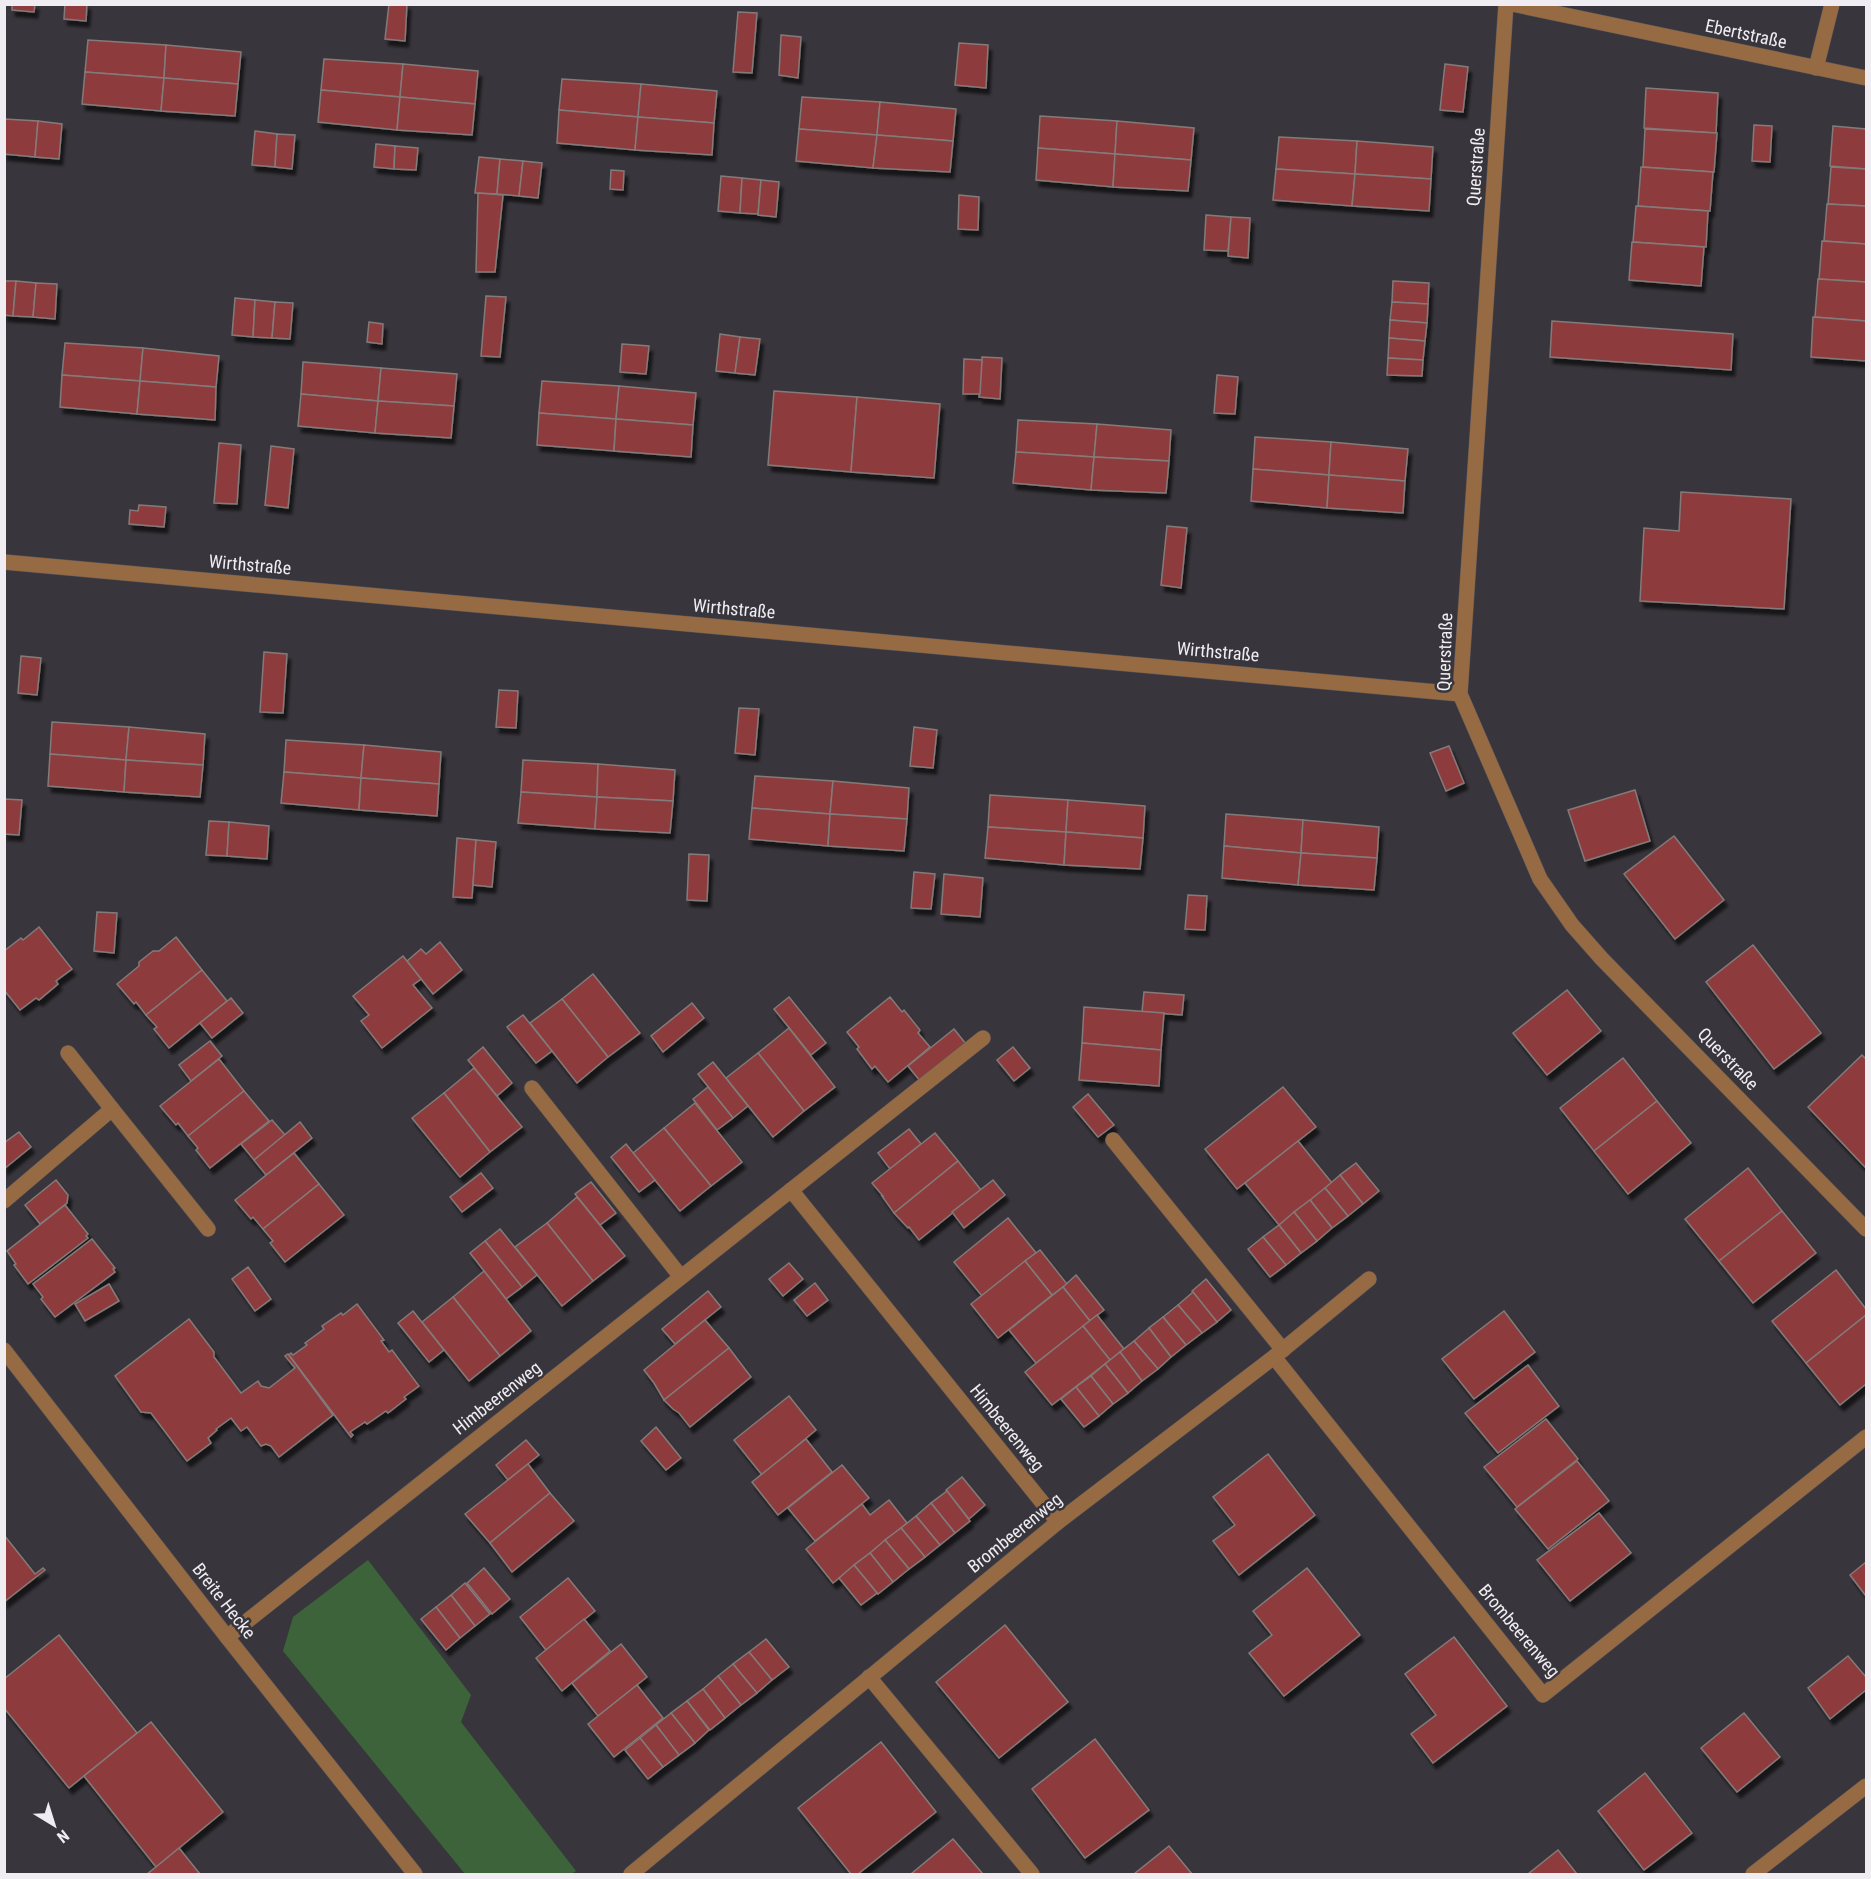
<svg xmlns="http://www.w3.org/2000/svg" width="1871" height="1879" viewBox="0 0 1871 1879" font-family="'Roboto Condensed',sans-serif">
<defs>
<filter id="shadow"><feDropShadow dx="3.5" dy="6" stdDeviation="1.5" flood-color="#0009"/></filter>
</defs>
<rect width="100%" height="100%" fill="#38363c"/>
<!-- green -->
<polygon fill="#3c633a" points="368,1560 471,1695 461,1722 576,1871 571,1874 465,1874 283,1651 293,1617"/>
<!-- building -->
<g fill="#8e3b3c" stroke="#847a7a" stroke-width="1.5" filter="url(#shadow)">
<polygon points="12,4 35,4 34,12 12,10"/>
<polygon points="65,4 87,4 86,21 64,19"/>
<polygon points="389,4 407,4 405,41 385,39"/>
<polygon points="738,12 757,13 752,73 733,72"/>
<polygon points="781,35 801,37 798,78 779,75"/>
<polygon points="88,40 166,45 164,78 85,72"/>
<polygon points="959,43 988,45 986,88 955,85"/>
<polygon points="166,45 241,52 238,84 164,78"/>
<polygon points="324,59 403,64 400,97 321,90"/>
<polygon points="403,64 478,71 475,104 400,97"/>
<polygon points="1445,64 1468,67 1463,112 1440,110"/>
<polygon points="85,72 164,78 161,111 82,104"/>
<polygon points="164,78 238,84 235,116 161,111"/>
<polygon points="562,79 641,84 638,117 559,110"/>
<polygon points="641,84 717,91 714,123 638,117"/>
<polygon points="1646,88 1718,93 1716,133 1644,128"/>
<polygon points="321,90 400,97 397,130 318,122"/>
<polygon points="400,97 475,104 472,135 397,130"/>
<polygon points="802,97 880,102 877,135 799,129"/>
<polygon points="880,102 956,109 953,141 877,135"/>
<polygon points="559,110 638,117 635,150 557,143"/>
<polygon points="1040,116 1117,121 1115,154 1038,148"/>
<polygon points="638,117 714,123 712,155 635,150"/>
<polygon points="4,119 38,121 35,157 4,154"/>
<polygon points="38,121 62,124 59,159 35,157"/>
<polygon points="1117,121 1194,128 1191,160 1115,154"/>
<polygon points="1754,125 1772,126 1770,162 1752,161"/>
<polygon points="1833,126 1866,129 1866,169 1830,166"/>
<polygon points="799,129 877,135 873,168 796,161"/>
<polygon points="1645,129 1717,133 1714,172 1643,167"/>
<polygon points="255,131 277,134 275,167 252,165"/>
<polygon points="277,134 295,135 292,169 275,167"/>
<polygon points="877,135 953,141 950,172 873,168"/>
<polygon points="1279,137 1357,141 1355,174 1276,169"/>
<polygon points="1357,141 1433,147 1431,179 1355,174"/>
<polygon points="376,144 395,146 394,169 374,167"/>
<polygon points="395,146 418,148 416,170 394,169"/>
<polygon points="1038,148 1115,154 1113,187 1036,180"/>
<polygon points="1115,154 1191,160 1188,191 1113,187"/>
<polygon points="479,157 500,159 497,194 475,193"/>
<polygon points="500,159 523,161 519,196 497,194"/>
<polygon points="523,161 542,163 538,198 519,196"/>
<polygon points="1641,167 1713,172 1710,211 1638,206"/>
<polygon points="1831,167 1866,169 1866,206 1828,204"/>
<polygon points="1276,169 1355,174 1352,206 1273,200"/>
<polygon points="611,170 624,171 623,190 610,189"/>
<polygon points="1355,174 1431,179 1429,211 1352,206"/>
<polygon points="721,176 742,178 740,213 718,211"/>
<polygon points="742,178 761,180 758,214 740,213"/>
<polygon points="761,180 779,182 776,217 758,215"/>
<polygon points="478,193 503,195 495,272 476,272"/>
<polygon points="959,195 979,197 978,230 958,229"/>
<polygon points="1827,204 1866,206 1866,244 1824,241"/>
<polygon points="1636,206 1708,211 1706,247 1633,242"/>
<polygon points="1206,215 1231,217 1228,251 1204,250"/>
<polygon points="1231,217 1250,218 1248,258 1228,256"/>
<polygon points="1822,241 1866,244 1866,282 1819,279"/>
<polygon points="1632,242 1704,247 1701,286 1629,280"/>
<polygon points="1818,279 1866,282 1866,321 1815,317"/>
<polygon points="4,281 16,281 13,316 4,315"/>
<polygon points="16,281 36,283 33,317 13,316"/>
<polygon points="1393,281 1429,283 1428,304 1392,302"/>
<polygon points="36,283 57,284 55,319 33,317"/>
<polygon points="486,296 506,297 500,357 481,356"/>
<polygon points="235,298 255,300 253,337 232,335"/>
<polygon points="255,300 275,302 272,338 253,337"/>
<polygon points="275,302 293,303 290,339 272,338"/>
<polygon points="1392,302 1428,304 1427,323 1390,320"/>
<polygon points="1813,317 1866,321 1866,361 1811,357"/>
<polygon points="1390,320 1427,323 1425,341 1389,338"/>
<polygon points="1552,321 1733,334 1731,370 1550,357"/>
<polygon points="369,322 383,324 382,344 367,342"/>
<polygon points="720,334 740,337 735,373 716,371"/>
<polygon points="740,337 760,339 755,375 735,373"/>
<polygon points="1389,338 1425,341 1423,360 1388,358"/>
<polygon points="65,343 143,348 140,381 62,375"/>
<polygon points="622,344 649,346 646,374 620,372"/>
<polygon points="143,348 219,356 216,387 140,381"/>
<polygon points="982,357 1002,358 1000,399 979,397"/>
<polygon points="1388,358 1423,360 1422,376 1387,375"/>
<polygon points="964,359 982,360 980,394 963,394"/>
<polygon points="303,362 381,368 378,401 301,394"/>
<polygon points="381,368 457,374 454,406 378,401"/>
<polygon points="62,375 140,381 137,414 60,407"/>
<polygon points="1217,375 1238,377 1235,414 1214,413"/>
<polygon points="140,381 216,387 215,420 137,414"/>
<polygon points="542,381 619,386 616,419 539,413"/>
<polygon points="619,386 696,393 693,425 616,419"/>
<polygon points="774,391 857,397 851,472 768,465"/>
<polygon points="301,394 378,401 375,433 298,426"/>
<polygon points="857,397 940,404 934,478 851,472"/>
<polygon points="378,401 454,406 451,438 375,433"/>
<polygon points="539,413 616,419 614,451 537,445"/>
<polygon points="616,419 693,425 691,457 614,451"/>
<polygon points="1018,420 1097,424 1094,457 1016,452"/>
<polygon points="1097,424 1171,430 1169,461 1094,457"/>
<polygon points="1255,437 1331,442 1329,475 1253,469"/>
<polygon points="1331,442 1408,449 1405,481 1329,475"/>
<polygon points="219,443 241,445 237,504 214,503"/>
<polygon points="271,446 294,449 288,508 265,505"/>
<polygon points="1016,452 1094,457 1091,490 1013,483"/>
<polygon points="1094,457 1169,461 1166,493 1091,490"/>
<polygon points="1253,469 1329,475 1327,508 1251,501"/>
<polygon points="1329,475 1405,481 1403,513 1327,508"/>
<polygon points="1681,492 1791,499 1784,609 1640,601 1644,528 1679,531"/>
<polygon points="139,505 166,507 164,527 129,524 130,510 138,511"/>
<polygon points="1167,526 1187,528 1181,588 1161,585"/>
<polygon points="264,652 287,654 283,713 260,712"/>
<polygon points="21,656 41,658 37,695 18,693"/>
<polygon points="499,690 518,691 516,728 496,727"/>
<polygon points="739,708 759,709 755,755 735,753"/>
<polygon points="52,722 129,727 126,760 50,754"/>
<polygon points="129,727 205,734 203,765 126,760"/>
<polygon points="914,727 937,730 933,768 910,766"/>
<polygon points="286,740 364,745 361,778 284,772"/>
<polygon points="364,745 441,752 439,784 361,778"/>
<polygon points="1449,746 1464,783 1446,791 1430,753"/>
<polygon points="50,754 126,760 124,792 48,786"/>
<polygon points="126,760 203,765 200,797 124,792"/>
<polygon points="523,760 598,764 597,797 521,792"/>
<polygon points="598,764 675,770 673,801 597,797"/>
<polygon points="284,772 361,778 359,810 281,803"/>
<polygon points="755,776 833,781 830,814 752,808"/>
<polygon points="361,778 439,784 437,816 359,810"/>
<polygon points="833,781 909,788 907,819 830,814"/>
<polygon points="1635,790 1650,841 1585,861 1568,810"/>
<polygon points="521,792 597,797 595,829 518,823"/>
<polygon points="990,795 1068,800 1066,832 988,827"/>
<polygon points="597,797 673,801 670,833 595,829"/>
<polygon points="4,799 22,800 19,835 4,834"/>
<polygon points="1068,800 1145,806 1143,838 1066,832"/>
<polygon points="752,808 830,814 828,846 749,839"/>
<polygon points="830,814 907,819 904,851 828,846"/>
<polygon points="1226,814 1303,820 1301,853 1224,846"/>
<polygon points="1303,820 1379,827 1377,858 1301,853"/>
<polygon points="209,821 229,822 227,856 206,855"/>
<polygon points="229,822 269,826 267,859 227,856"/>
<polygon points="988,827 1066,832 1064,865 985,858"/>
<polygon points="1066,832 1143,838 1140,869 1064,865"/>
<polygon points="1674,836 1724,900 1675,939 1624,874"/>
<polygon points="457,838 476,840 472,898 453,897"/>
<polygon points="476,840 496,842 492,887 473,885"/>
<polygon points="1224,846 1301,853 1298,885 1222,878"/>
<polygon points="1301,853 1377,858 1374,890 1298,885"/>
<polygon points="689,854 709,855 707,901 687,900"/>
<polygon points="914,872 935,874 931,909 911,908"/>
<polygon points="944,874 983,878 980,917 941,914"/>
<polygon points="1188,895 1207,896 1205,930 1185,929"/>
<polygon points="97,912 117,913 114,953 94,951"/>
<polygon points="39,927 72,969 56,981 58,984 39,1000 36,998 20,1010 4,990 4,951 21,938 23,940"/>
<polygon points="176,937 202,970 146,1015 136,1002 134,1004 117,984 139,966 139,962 153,951 159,951"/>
<polygon points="440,942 462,970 433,994 407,961 421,949 426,954"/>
<polygon points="1753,945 1821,1033 1774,1069 1706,982"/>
<polygon points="403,956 421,979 413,985 432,1008 382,1048 361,1021 369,1015 353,996"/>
<polygon points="202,970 227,1001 169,1048 154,1029 157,1027 146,1015"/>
<polygon points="593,974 640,1033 608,1057 562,999"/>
<polygon points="1567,990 1601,1031 1547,1075 1513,1033"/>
<polygon points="1144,992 1184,995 1182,1015 1142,1012"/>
<polygon points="789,997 826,1043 811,1055 774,1009"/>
<polygon points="890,997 902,1012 904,1010 920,1030 918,1033 930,1047 888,1082 875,1066 872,1069 857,1049 859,1047 847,1032"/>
<polygon points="231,998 243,1013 212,1038 200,1023"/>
<polygon points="562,999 608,1057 577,1083 530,1023"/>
<polygon points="692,1003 704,1018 663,1052 651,1036"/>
<polygon points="1084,1007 1164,1013 1161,1050 1082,1043"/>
<polygon points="523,1015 552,1051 536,1063 507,1027"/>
<polygon points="789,1028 835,1087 804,1111 758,1053"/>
<polygon points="954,1029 966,1044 920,1081 908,1066"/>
<polygon points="210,1041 222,1056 191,1081 179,1065"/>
<polygon points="1082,1043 1161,1050 1159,1086 1079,1080"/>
<polygon points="483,1047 512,1083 497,1096 468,1060"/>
<polygon points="1013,1047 1030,1068 1014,1081 997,1060"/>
<polygon points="758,1053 804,1111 773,1137 726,1078"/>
<polygon points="1862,1055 1866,1059 1866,1168 1808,1107"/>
<polygon points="1623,1058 1657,1101 1594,1151 1560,1108"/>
<polygon points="219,1059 244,1091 188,1136 178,1123 176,1125 160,1106"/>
<polygon points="713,1062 748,1106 733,1118 698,1074"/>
<polygon points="474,1068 522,1127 490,1152 444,1093"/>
<polygon points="708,1087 733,1118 717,1130 693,1099"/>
<polygon points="1283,1087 1316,1127 1237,1189 1205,1149"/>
<polygon points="244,1091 269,1121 210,1168 196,1150 198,1148 188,1136"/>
<polygon points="444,1093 490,1152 460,1177 412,1118"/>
<polygon points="1088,1094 1114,1125 1098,1137 1073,1107"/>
<polygon points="1657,1101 1691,1143 1628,1194 1594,1151"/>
<polygon points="695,1103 742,1162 711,1186 664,1128"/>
<polygon points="272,1120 285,1135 254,1160 241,1144"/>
<polygon points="300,1122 312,1138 266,1175 254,1160"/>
<polygon points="664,1128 711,1186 680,1211 633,1153"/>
<polygon points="909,1129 921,1144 890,1169 878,1153"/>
<polygon points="19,1132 31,1147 4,1169 4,1143"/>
<polygon points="935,1133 958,1161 894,1213 882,1196 883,1196 872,1183"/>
<polygon points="1298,1141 1332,1183 1279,1225 1245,1183"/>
<polygon points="626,1144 655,1180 639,1192 611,1157"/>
<polygon points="294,1153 319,1184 263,1229 253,1217 251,1219 235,1200"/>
<polygon points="958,1161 981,1190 919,1240 909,1227 908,1228 894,1213"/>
<polygon points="1356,1163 1379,1191 1363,1204 1340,1175"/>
<polygon points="1748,1168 1782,1211 1719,1261 1685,1219"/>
<polygon points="481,1173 493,1188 462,1212 450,1197"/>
<polygon points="1340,1175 1363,1204 1348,1216 1325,1188"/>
<polygon points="56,1180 68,1195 67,1203 40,1224 25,1205"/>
<polygon points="993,1180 1005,1195 964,1228 952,1212"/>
<polygon points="591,1182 616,1213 600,1225 575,1194"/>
<polygon points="319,1184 344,1215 285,1262 270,1243 273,1241 263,1229"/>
<polygon points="1325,1188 1348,1216 1332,1228 1310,1200"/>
<polygon points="577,1197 625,1256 593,1281 547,1223"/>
<polygon points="1310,1200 1332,1228 1317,1241 1294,1212"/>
<polygon points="65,1205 88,1234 86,1236 88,1238 28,1284 14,1265 16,1264 7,1251"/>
<polygon points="1782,1211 1816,1253 1753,1303 1719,1261"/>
<polygon points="1294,1212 1317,1241 1301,1253 1279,1225"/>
<polygon points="1008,1218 1036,1253 982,1296 954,1262"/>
<polygon points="547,1223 593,1281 562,1306 515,1247"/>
<polygon points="1279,1225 1301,1253 1286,1265 1263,1237"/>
<polygon points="500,1229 537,1275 522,1287 485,1241"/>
<polygon points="1263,1237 1286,1265 1270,1277 1248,1249"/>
<polygon points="92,1239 115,1268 113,1269 115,1272 55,1317 41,1299 43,1297 33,1284"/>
<polygon points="485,1241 522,1287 506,1299 470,1253"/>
<polygon points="1040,1250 1067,1284 1052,1295 1025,1261"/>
<polygon points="1025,1261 1052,1295 998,1338 971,1304"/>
<polygon points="789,1263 803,1279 783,1296 769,1279"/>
<polygon points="248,1267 271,1299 255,1311 232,1279"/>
<polygon points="1836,1270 1866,1309 1866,1315 1806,1363 1772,1321"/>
<polygon points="484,1271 531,1331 500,1356 453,1297"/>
<polygon points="1076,1275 1104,1310 1090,1321 1063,1287"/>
<polygon points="1206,1279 1231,1310 1217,1322 1192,1291"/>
<polygon points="815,1283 828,1300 807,1316 794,1300"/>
<polygon points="109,1284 119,1301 85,1321 75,1304"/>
<polygon points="1063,1287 1090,1321 1036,1363 1009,1330"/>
<polygon points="708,1291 721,1307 675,1344 662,1329"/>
<polygon points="1193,1292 1217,1322 1202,1333 1178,1305"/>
<polygon points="453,1297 500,1356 469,1381 422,1322"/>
<polygon points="357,1304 384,1340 381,1341 389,1352 392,1350 419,1386 404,1397 406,1399 388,1413 386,1411 367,1424 365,1422 350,1432 353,1435 351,1437 289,1355 291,1353 293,1355 307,1345 305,1343 324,1329 322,1326 341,1313 343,1315"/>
<polygon points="1178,1305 1202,1333 1186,1345 1163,1317"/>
<polygon points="413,1311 444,1350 429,1362 398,1323"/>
<polygon points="1504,1311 1535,1352 1474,1399 1442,1359"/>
<polygon points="1097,1315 1124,1349 1110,1360 1083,1326"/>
<polygon points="1866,1315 1866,1384 1840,1405 1806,1363"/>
<polygon points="1163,1317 1186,1345 1171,1357 1149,1328"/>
<polygon points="189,1319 214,1352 214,1357 241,1393 258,1381 261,1386 269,1388 295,1368 285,1356 288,1354 333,1415 279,1457 271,1446 266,1444 261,1446 247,1427 241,1431 231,1418 216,1429 217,1430 208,1438 211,1443 187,1461 151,1413 141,1412 115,1376"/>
<polygon points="705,1320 729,1348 664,1400 654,1383 644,1370"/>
<polygon points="1083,1326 1110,1360 1052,1405 1025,1372"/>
<polygon points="1149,1328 1171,1357 1158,1369 1134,1341"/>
<polygon points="1134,1341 1158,1369 1142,1381 1120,1352"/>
<polygon points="729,1348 751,1377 690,1427 679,1413 673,1409 664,1400"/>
<polygon points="1120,1352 1142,1381 1128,1393 1105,1364"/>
<polygon points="1105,1364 1128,1393 1113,1404 1091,1376"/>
<polygon points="1528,1365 1559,1406 1498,1453 1465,1413"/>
<polygon points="1091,1376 1113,1404 1099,1416 1076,1387"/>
<polygon points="1076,1387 1099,1416 1084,1427 1061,1399"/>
<polygon points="789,1396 816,1430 762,1475 734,1440"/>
<polygon points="1546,1419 1578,1459 1517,1507 1484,1467"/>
<polygon points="656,1427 681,1458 666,1470 641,1441"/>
<polygon points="806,1439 832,1472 778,1515 752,1482"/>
<polygon points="526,1440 539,1455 508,1480 496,1465"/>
<polygon points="1268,1454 1315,1515 1239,1575 1213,1541 1235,1525 1213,1497"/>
<polygon points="1577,1461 1609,1501 1548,1549 1515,1509"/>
<polygon points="528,1464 550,1493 490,1543 465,1514"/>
<polygon points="842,1465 869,1498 815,1541 788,1508"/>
<polygon points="962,1477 985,1505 969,1519 946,1490"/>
<polygon points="947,1491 970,1521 955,1533 931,1503"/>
<polygon points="550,1493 574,1521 512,1572 490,1543"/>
<polygon points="889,1500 907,1523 833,1583 806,1549 862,1504 870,1515"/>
<polygon points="931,1503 955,1533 940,1545 916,1516"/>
<polygon points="1599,1513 1631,1553 1570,1601 1537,1560"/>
<polygon points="916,1516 940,1545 925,1557 901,1528"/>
<polygon points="901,1528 925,1557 909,1569 885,1540"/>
<polygon points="4,1535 35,1574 43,1568 45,1570 4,1602"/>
<polygon points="885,1540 909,1569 893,1582 870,1553"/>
<polygon points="870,1553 893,1582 878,1594 854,1565"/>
<polygon points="1866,1562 1866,1596 1850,1575"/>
<polygon points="854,1565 877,1593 861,1605 839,1578"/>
<polygon points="484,1568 510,1599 492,1614 467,1583"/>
<polygon points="1307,1568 1360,1635 1284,1696 1249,1653 1272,1635 1253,1611"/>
<polygon points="568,1578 595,1611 546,1650 520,1617"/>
<polygon points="465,1583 490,1614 475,1626 451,1595"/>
<polygon points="451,1595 475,1626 460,1638 436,1607"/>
<polygon points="436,1607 460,1638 446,1650 421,1619"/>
<polygon points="584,1619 610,1651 562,1691 536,1658"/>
<polygon points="1005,1625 1068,1702 999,1758 936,1682"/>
<polygon points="59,1635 137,1733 69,1788 4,1708 4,1679"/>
<polygon points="1454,1637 1507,1706 1433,1763 1411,1734 1436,1715 1405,1674"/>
<polygon points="766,1639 789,1667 772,1680 749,1652"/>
<polygon points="621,1644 647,1677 598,1716 572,1683"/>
<polygon points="749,1652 772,1680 757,1693 733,1664"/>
<polygon points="1848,1656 1866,1677 1866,1690 1830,1719 1808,1688"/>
<polygon points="733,1664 757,1693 741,1705 718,1676"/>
<polygon points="718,1676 741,1705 725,1718 703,1689"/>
<polygon points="637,1685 663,1718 614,1757 588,1724"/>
<polygon points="703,1689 725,1718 710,1730 687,1701"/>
<polygon points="687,1701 709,1730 695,1743 671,1713"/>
<polygon points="671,1713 695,1743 679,1755 656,1725"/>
<polygon points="1744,1713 1780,1757 1737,1792 1701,1748"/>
<polygon points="151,1722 223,1812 156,1867 84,1776"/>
<polygon points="656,1725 679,1755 663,1767 640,1738"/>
<polygon points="640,1738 663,1767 648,1779 625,1750"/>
<polygon points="1095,1739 1149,1810 1085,1858 1032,1789"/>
<polygon points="881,1742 936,1812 858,1874 851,1874 798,1808"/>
<polygon points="1645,1773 1692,1833 1644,1870 1598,1811"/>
<polygon points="953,1839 983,1874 911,1874"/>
<polygon points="1169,1846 1192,1874 1134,1874"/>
<polygon points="179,1848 200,1874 147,1874 156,1867"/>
<polygon points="1558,1850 1577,1874 1528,1874"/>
</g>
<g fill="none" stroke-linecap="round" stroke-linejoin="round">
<defs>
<g id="minor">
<polyline points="1506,4 1460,694 1540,879 1572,925 1602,959 1866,1229"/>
<polyline points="1512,4 1866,78"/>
<polyline points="1816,68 1832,4"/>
<polyline points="4,562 1460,694"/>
<polyline points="532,1088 681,1277"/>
<polyline points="112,1109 208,1229"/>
<polyline points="1113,1140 1283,1350"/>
<polyline points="791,1190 1058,1522"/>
<polyline points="4,1201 112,1109 68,1053"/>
<polyline points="4,1350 227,1637 415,1874"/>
<polyline points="1274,1357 1543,1695 1866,1437"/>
<polyline points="227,1637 983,1038"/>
<polyline points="869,1677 1032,1874"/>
<polyline points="631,1874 1058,1522 1274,1357 1369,1279"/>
<polyline points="1753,1874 1866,1786"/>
</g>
</defs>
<!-- minor casing -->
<use href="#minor" stroke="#555359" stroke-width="16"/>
<!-- minor -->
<use href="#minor" stroke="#966a43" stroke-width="15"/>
</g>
<g text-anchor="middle" stroke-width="5" stroke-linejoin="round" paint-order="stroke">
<!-- street labels -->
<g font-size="18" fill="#efedf2" stroke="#38363c">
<text transform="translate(1746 34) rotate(12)" y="6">Ebertstraße</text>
<text transform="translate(1476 167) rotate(-86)" y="6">Querstraße</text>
<text transform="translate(250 565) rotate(5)" y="6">Wirthstraße</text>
<text transform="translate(734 609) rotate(5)" y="6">Wirthstraße</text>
<text transform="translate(1218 652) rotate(5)" y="6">Wirthstraße</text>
<text transform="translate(1445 652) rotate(-88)" y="6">Querstraße</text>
<text transform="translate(1728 1059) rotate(46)" y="6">Querstraße</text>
<text transform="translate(497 1398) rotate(-38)" y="6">Himbeerenweg</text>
<text transform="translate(1007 1428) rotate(51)" y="6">Himbeerenweg</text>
<text transform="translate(1015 1533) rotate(-39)" y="6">Brombeerenweg</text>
<text transform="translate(224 1601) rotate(52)" y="6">Breite Hecke</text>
<text transform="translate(1519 1631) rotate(50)" y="6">Brombeerenweg</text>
</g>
</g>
<!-- border -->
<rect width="1871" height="1879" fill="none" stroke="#efedf2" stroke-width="12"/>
<!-- north arrow -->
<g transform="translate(54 1825) rotate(142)" stroke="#38363c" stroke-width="4.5" paint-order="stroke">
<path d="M0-4.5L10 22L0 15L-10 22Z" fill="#efedf2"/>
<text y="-9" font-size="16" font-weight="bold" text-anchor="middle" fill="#efedf2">N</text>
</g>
</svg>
